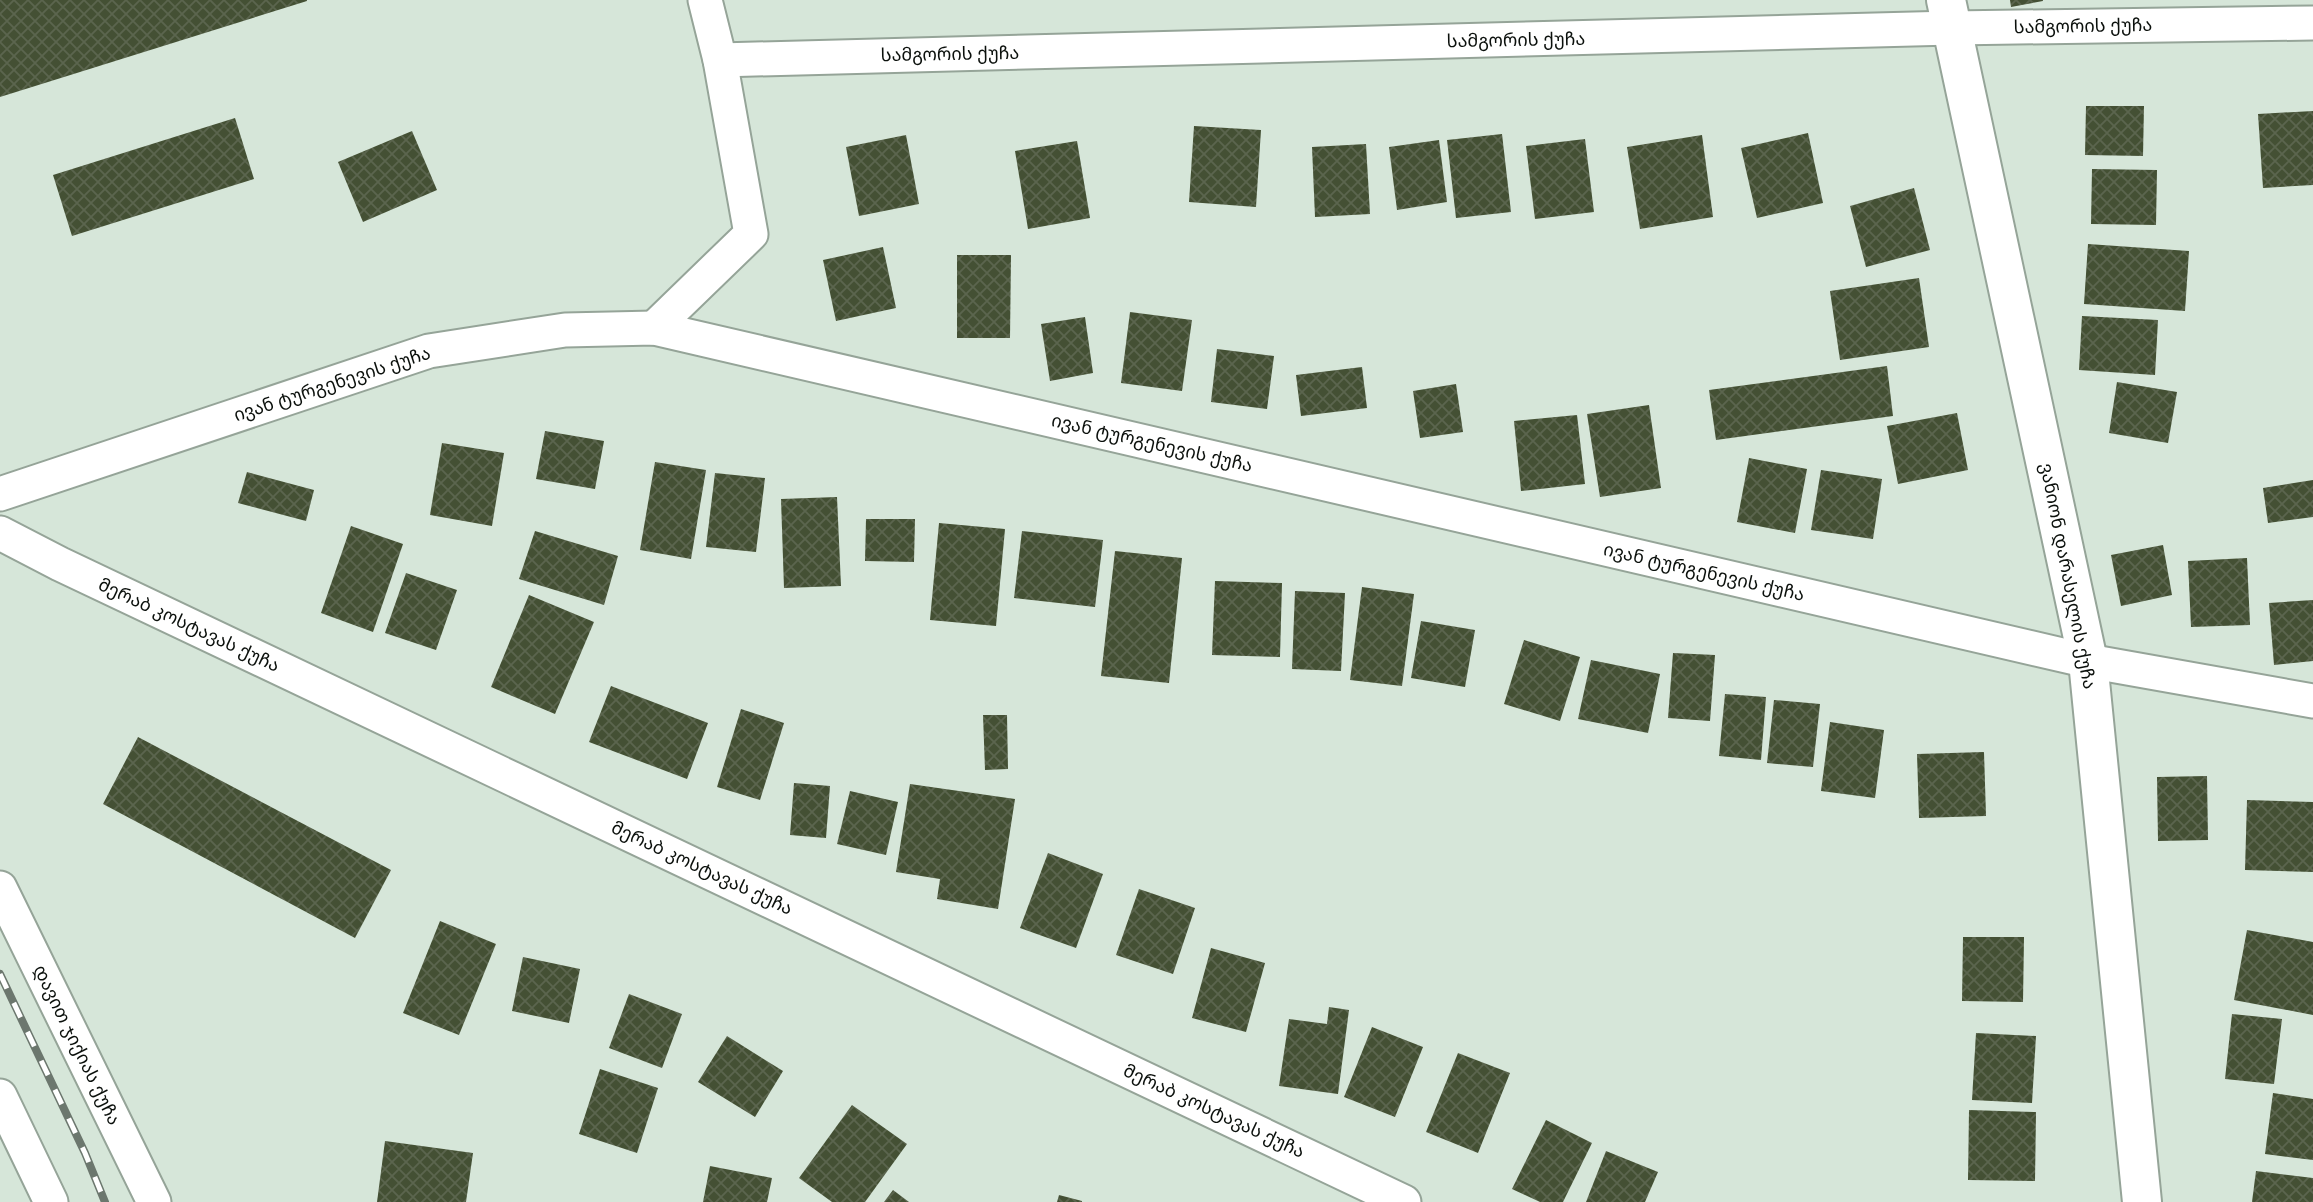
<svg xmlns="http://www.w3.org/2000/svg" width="2313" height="1202" viewBox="0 0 2313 1202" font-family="Georgia,'Noto Sans Georgian',serif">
<defs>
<pattern id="building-cross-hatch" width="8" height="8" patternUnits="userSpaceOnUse" patternTransform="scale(1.75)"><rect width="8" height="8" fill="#445034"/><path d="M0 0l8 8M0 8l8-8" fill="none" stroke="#5b654e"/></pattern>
</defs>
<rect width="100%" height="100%" fill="#d6e6d9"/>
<!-- building -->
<g fill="url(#building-cross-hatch)">
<polygon points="0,0 307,0 307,1 0,97"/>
<polygon points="2010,0 2043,0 2043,1 2011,7"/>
<polygon points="2086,106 2144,106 2143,156 2085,155"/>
<polygon points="2313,111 2313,185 2263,188 2258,114"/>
<polygon points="235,118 254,179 72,236 53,175"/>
<polygon points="1194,126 1261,130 1256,207 1189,202"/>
<polygon points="412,131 437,190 363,222 338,162"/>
<polygon points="1808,133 1823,203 1757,218 1741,148"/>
<polygon points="1502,134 1511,212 1456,218 1447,140"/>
<polygon points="906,135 919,204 859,216 846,147"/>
<polygon points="1702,135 1713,217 1640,229 1627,147"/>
<polygon points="1585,139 1594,212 1535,219 1526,146"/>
<polygon points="1439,140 1447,202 1397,210 1389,147"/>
<polygon points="1077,141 1090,218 1028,229 1015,151"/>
<polygon points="1366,144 1370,214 1315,217 1312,147"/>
<polygon points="2092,169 2157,170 2156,225 2091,224"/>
<polygon points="1914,188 1930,250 1866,267 1850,206"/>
<polygon points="2088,244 2189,251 2185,311 2084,304"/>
<polygon points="883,247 896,308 836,321 823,260"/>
<polygon points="957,255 1011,255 1010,338 957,338"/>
<polygon points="1919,278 1929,347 1840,360 1830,291"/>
<polygon points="1130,312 1192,320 1182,391 1121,383"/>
<polygon points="2082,316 2158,320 2155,375 2079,370"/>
<polygon points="1085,317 1093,373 1050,381 1041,324"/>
<polygon points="1217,349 1274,356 1267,409 1211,402"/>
<polygon points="1887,366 1893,416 1716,440 1709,390"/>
<polygon points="1362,367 1367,408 1301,416 1296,375"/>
<polygon points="2117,382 2177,392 2168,443 2109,433"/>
<polygon points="1456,384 1463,432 1420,438 1413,391"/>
<polygon points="1649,405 1661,488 1600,497 1587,414"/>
<polygon points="1957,413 1968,470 1898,484 1887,426"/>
<polygon points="1577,415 1585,484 1521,491 1514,421"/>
<polygon points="545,431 604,441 595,489 536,479"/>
<polygon points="442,443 504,453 492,526 430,515"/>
<polygon points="1749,458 1807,469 1795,533 1737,522"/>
<polygon points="655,462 706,470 691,559 640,550"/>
<polygon points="1821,470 1882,479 1873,539 1811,530"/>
<polygon points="247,472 314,490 306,521 238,503"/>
<polygon points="715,473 765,478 756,552 706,547"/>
<polygon points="2313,480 2313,517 2268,523 2263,488"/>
<polygon points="837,497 841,586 784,588 781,499"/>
<polygon points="866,519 915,519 914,562 865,561"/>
<polygon points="939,523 1005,529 996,626 930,620"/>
<polygon points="351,526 403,544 373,632 321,613"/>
<polygon points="535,531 618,556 604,605 519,579"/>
<polygon points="1022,531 1103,540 1095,607 1014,598"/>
<polygon points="2163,545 2172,595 2121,606 2111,555"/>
<polygon points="1115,551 1182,558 1169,683 1101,676"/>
<polygon points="2247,558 2250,625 2191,627 2188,561"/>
<polygon points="406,573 457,590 436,650 385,633"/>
<polygon points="1215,581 1282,583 1280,657 1212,655"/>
<polygon points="1362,587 1414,594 1402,686 1350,680"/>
<polygon points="1295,591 1345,593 1341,671 1292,669"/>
<polygon points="529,595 594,622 555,714 491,687"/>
<polygon points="2313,600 2313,661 2274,665 2269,603"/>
<polygon points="1421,621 1475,630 1465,687 1411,678"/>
<polygon points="1524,640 1580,657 1560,721 1504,704"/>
<polygon points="1673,653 1715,655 1710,721 1668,718"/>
<polygon points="1591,660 1660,674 1648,733 1578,719"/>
<polygon points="611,686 708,723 687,779 589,742"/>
<polygon points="1725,694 1766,697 1761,760 1719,756"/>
<polygon points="1774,700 1820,704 1813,767 1767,763"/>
<polygon points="741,709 784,723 760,800 717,787"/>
<polygon points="983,715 1007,715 1008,769 985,770"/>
<polygon points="1830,722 1884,730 1875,798 1821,791"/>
<polygon points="138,737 391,870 355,938 103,804"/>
<polygon points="1984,752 1986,816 1919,818 1917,754"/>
<polygon points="2207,776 2208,840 2158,841 2157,777"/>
<polygon points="794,783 830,786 826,838 790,835"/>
<polygon points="910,784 1015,799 998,909 937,899 940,879 896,872"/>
<polygon points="850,791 898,802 886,855 837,844"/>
<polygon points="2247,800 2313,802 2313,872 2245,870"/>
<polygon points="1048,853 1103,874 1076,948 1020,928"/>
<polygon points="1139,889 1195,908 1173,974 1116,955"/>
<polygon points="440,921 496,944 459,1035 403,1013"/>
<polygon points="2247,930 2313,942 2313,1015 2234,1000"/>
<polygon points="1963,937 2024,937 2023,1002 1962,1001"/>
<polygon points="1211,948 1265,963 1246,1032 1192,1018"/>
<polygon points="523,957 580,969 569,1023 512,1011"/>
<polygon points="629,994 682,1014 662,1068 609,1048"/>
<polygon points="1329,1007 1349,1010 1338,1094 1279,1086 1289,1019 1327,1024"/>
<polygon points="2232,1014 2282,1019 2274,1084 2225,1079"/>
<polygon points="1372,1027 1423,1047 1395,1117 1344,1097"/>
<polygon points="1976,1033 2036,1036 2032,1103 1972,1100"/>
<polygon points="727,1036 783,1071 755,1117 698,1082"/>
<polygon points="1458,1053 1510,1073 1478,1153 1426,1132"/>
<polygon points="600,1069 658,1088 637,1153 579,1134"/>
<polygon points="2273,1093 2313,1099 2313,1160 2265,1154"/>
<polygon points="852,1105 907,1144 865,1202 832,1202 799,1178"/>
<polygon points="1969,1110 2036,1112 2035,1181 1968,1180"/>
<polygon points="1546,1120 1592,1143 1563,1202 1540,1202 1512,1189"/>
<polygon points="385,1141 473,1153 466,1202 377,1202"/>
<polygon points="1606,1151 1658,1172 1645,1202 1586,1202"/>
<polygon points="710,1166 772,1178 767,1202 703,1202"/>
<polygon points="2256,1171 2313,1178 2313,1202 2252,1202"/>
<polygon points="893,1190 909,1202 884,1202"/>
<polygon points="1059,1195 1082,1201 1082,1202 1057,1202"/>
</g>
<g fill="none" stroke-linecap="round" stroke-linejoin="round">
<defs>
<g id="minor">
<polyline points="720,60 1952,28 2313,23"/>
<polyline points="654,328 751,234 720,60 705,0"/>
<polyline points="0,494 429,351 565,330 654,328 2088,661 2313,701"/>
<polyline points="0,533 60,564 1404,1202"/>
<polyline points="0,888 154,1202"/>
<polyline points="0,1096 51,1202"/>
</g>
<polyline id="tertiary" points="1946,0 2088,661 2142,1202"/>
</defs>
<!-- minor casing -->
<use href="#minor" stroke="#95a498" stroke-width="37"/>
<!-- tertiary casing -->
<use href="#tertiary" stroke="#95a498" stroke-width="42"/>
<!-- minor -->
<use href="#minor" stroke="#fff" stroke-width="33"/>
<!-- tertiary -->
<use href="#tertiary" stroke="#fff" stroke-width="38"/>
<defs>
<polyline id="rail" points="0,974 85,1153 105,1202"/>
</defs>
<!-- rail casing -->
<use href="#rail" stroke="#6c776e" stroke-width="8"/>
<!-- rail -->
<use href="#rail" stroke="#fff" stroke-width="5" stroke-dasharray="16" stroke-linecap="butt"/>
</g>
<g text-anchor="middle" stroke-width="7" stroke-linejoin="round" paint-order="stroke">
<!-- street labels -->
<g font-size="18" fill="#0b100c" stroke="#fff">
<text transform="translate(2083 26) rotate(-1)" y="6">სამგორის ქუჩა</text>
<text transform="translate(1516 40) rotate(-1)" y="6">სამგორის ქუჩა</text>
<text transform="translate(950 54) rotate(-1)" y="6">სამგორის ქუჩა</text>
<text transform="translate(332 384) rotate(-18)" y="6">ივან ტურგენევის ქუჩა</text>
<text transform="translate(1152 443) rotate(13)" y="6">ივან ტურგენევის ქუჩა</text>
<text transform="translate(1704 572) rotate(13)" y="6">ივან ტურგენევის ქუჩა</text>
<text transform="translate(2068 576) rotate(79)" y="6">ვანიონ დარასელის ქუჩა</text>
<text transform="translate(189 625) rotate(25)" y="6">მერაბ კოსტავას ქუჩა</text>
<text transform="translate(702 868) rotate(25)" y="6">მერაბ კოსტავას ქუჩა</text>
<text transform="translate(77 1045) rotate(64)" y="6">დავით ჯიქიას ქუჩა</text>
<text transform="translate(1214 1111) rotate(25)" y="6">მერაბ კოსტავას ქუჩა</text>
</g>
</g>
</svg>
